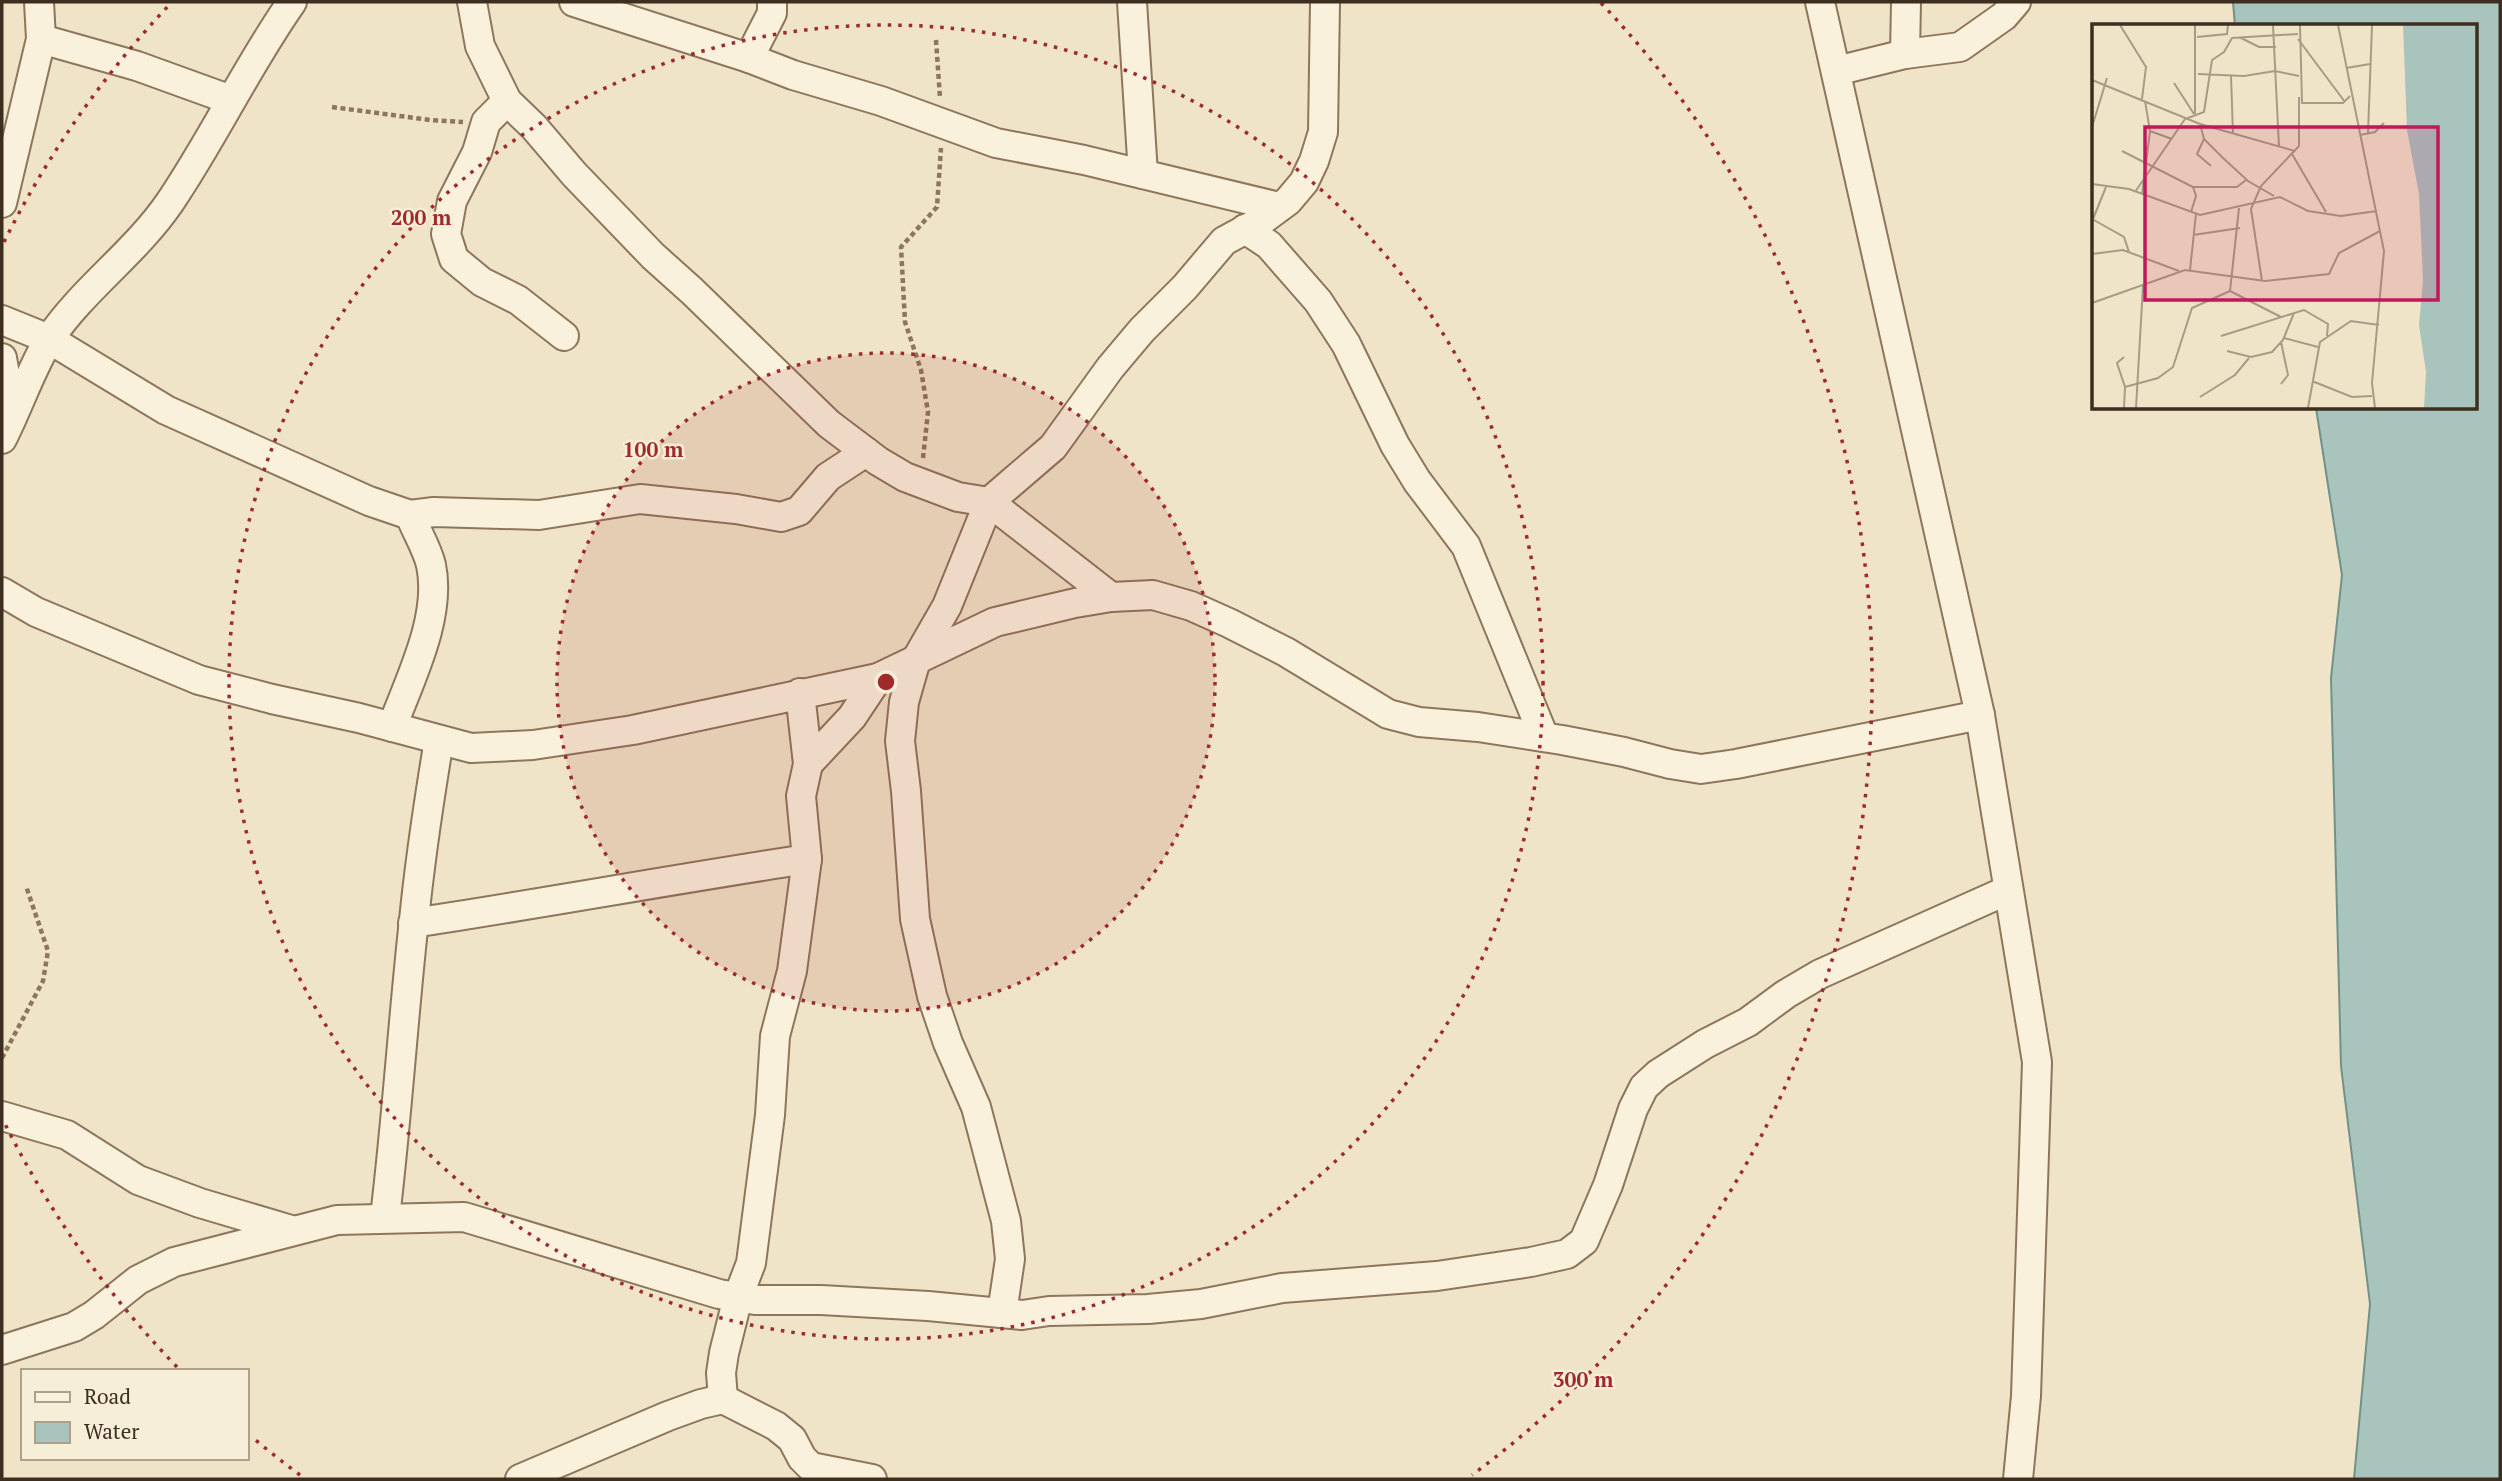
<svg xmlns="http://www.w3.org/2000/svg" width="2502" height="1481" viewBox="0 0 2502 1481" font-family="'PT Serif',serif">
<rect width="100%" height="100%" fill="#f0e4c8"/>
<!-- water -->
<polygon fill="#a9c4bc" stroke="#6f938a" stroke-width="2" points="2233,2 2500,2 2500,1479 2354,1479 2370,1304 2341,1066 2331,678 2342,575 2316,408 2476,408 2476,26 2235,26"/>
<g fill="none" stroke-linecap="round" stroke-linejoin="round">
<defs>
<g id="minor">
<polyline points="472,2 480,46 507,101 534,127 574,174 653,256 692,291 829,424 878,461 905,477 958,497 989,502 1111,597"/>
<polyline points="574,2 749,58 793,75 881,101 996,143 1084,160 1279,207"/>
<polyline points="1132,2 1143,174"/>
<polyline points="1820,2 1980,715 2037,1062 2026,1396 2018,1479"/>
<polyline points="41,39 137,66 231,100"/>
<polyline points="1905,54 1906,2"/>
<polyline points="749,58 772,13 772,2"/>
<polyline points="1836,71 1905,54 1960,47 2004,16 2016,2"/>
<polyline points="507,101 486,122 477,152 452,201 446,234 454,259 482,282 518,300 564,336"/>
<polyline points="2,203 41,39 39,2"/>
<polyline points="1245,229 1269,245 1318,301 1346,344 1395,445 1417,481 1466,546 1544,737"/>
<path d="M2,320l47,19 117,71 203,91 41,14c6,16 17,33 21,50 11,52 -21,114 -39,162"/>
<polyline points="2,358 9,397 6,419"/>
<path d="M2,439c16,-31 30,-73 48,-101 34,-50 86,-86 120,-136 44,-65 77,-136 122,-200"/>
<polyline points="410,515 434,512 539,515 640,499 736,509 781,517 799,511 828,477 866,452"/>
<polyline points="2,592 36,612 199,680 272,699 359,718 471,748 533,745 633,730 878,678 995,622 1075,603 1111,597 1153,595 1191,606 1229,623 1286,652 1388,714 1419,722 1478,727 1562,740 1624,752 1670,764 1701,769 1736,764 1980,715"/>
<polyline points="808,764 852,717 878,678"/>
<path d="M413,923c132,-20 262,-44 394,-64"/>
<polyline points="2,1116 67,1135 138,1180 200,1203 291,1230"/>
<path d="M385,1217c12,-99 18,-198 29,-297 6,-60 15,-120 25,-180"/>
<polyline points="1002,1313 1010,1259 1006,1221 976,1107 948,1043 932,996 915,919 906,791 900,741 904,702 916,660 947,606 989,502 1053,447 1110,368 1142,330 1185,287 1224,241 1261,221 1288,201 1304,182 1314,161 1323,132 1325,2"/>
<polyline points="2,1350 74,1327 94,1315 138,1280 174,1262 337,1220 464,1217 719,1294 755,1300 821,1300 928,1306 1022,1315 1049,1311 1148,1309 1201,1304 1282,1288 1437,1276 1531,1262 1567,1254 1584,1241 1608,1185 1633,1109 1644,1087 1658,1074 1705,1044 1748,1022 1786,994 1820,974 2008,890"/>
<polyline points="723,1399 721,1373 724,1353 738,1297 751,1263 770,1115 775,1036 792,971 807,859 801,796 808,764 800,693"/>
<polyline points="520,1479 668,1416 701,1404 723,1399 776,1426 792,1439 802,1458 811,1467 872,1479"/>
</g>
</defs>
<!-- minor casing -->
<use href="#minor" stroke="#8d765c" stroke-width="32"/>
<!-- path -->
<g stroke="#8d765c" stroke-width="4.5" stroke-dasharray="5 3.5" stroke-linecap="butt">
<polyline points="936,40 940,98"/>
<polyline points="332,107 430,120 463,122"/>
<polyline points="923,458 928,412 921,370 905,322 901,247 937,207 941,148"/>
<polyline points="2,1058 43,981 48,951 26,886"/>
</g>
<!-- minor -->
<use href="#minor" stroke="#faf1dc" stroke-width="28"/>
</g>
<!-- distance rings -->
<circle cx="886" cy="682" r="329" fill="#9e2a2b" fill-opacity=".12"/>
<g fill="none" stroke="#9e2a2b" stroke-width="3.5" stroke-dasharray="3.5 7">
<circle cx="886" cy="682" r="329"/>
<circle cx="886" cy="682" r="657"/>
<path d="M300 1475A986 986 0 0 1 252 1437M177 1367A986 986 0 0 1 4 1122M4 242A986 986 0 0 1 171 3M1601 3A986 986 0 0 1 1472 1475"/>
</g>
<!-- overview -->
<g transform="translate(2092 24)">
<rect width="385" height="385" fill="#f0e4c8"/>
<path d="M311,1h74v383h-53l2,-36 -7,-47 4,-45 -4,-86 -12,-64z" fill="#a9c4bc"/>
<path fill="none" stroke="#a89b85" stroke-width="2" d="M28,1l26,42 -4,32M103,1v89M181,1l6,122M208,1l2,78h41l7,-7M246,1l46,226 -12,132 3,25M105,13l30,-3 1,-9M147,13l20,10h17M206,15l47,63M254,44l24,-4M106,50l46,2 31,-5 24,5M139,52l2,58M0,56l108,44 95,27M82,59l20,31M108,100l4,15 18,18 26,24 26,15M0,103l15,-49M58,107l22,8M276,109l4,-108M268,111l15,-3 9,-9M112,115l-7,15 14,12M30,127l71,36 3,9 -5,16M200,130l34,58M0,160l37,5 71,26 80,-18 28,14 33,5 36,-5M101,163h44l9,-7M43,168l50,-73 19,-7 8,-52 12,-8 8,-14 66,-4M50,170l8,-63 -5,-30M0,195l32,18 5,15M1,195l13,-32M101,211l47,-7M0,230l31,-4 56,21M98,246l6,-56M170,257l-11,-72 10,-23 38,-40v-49M138,267l9,-83M138,267l51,26M0,279l93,-33 80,11 64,-7 10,-21 41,-22M129,312l83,-26 24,14 -1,12M192,314l34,9M135,327l24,6 21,-5 11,-12 11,-27M220,357l40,16 20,-1M189,360l7,-9 -7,-33M33,363l33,-9 15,-11 19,-59 38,-17M108,373l35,-22 14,-17M32,384l1,-21 -8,-24 7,-6M44,384l7,-122M216,384l12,-66 31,-21 28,4"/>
<path fill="#c2185b" fill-opacity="0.15" stroke="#c2185b" stroke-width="3.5" d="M53,103h293v173h-293z"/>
<rect width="385" height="385" fill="none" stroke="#3d2e20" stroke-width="3.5"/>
</g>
<circle cx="886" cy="682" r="10" fill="#9e2a2b" stroke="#f7eed8" stroke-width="3.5"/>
<g font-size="21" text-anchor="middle" font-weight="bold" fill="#9e2a2b" stroke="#f7eed8" stroke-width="5" stroke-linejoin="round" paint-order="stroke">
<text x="421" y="225">200 m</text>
<text x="653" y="457">100 m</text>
<text x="1583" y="1387">300 m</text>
</g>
<!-- border -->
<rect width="2502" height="1481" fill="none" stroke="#3d2e20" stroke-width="7"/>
<!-- legend -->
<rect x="21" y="1369" width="228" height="91" fill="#f7eed8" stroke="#ada18e" stroke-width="2"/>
<rect x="35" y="1392" width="35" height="10" fill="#faf1dc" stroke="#ada18e" stroke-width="2"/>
<text x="84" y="1404" font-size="21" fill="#3d2e20">Road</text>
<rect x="35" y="1422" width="35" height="21" fill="#a9c4bc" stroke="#ada18e" stroke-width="2"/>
<text x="84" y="1439" font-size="21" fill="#3d2e20">Water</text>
</svg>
